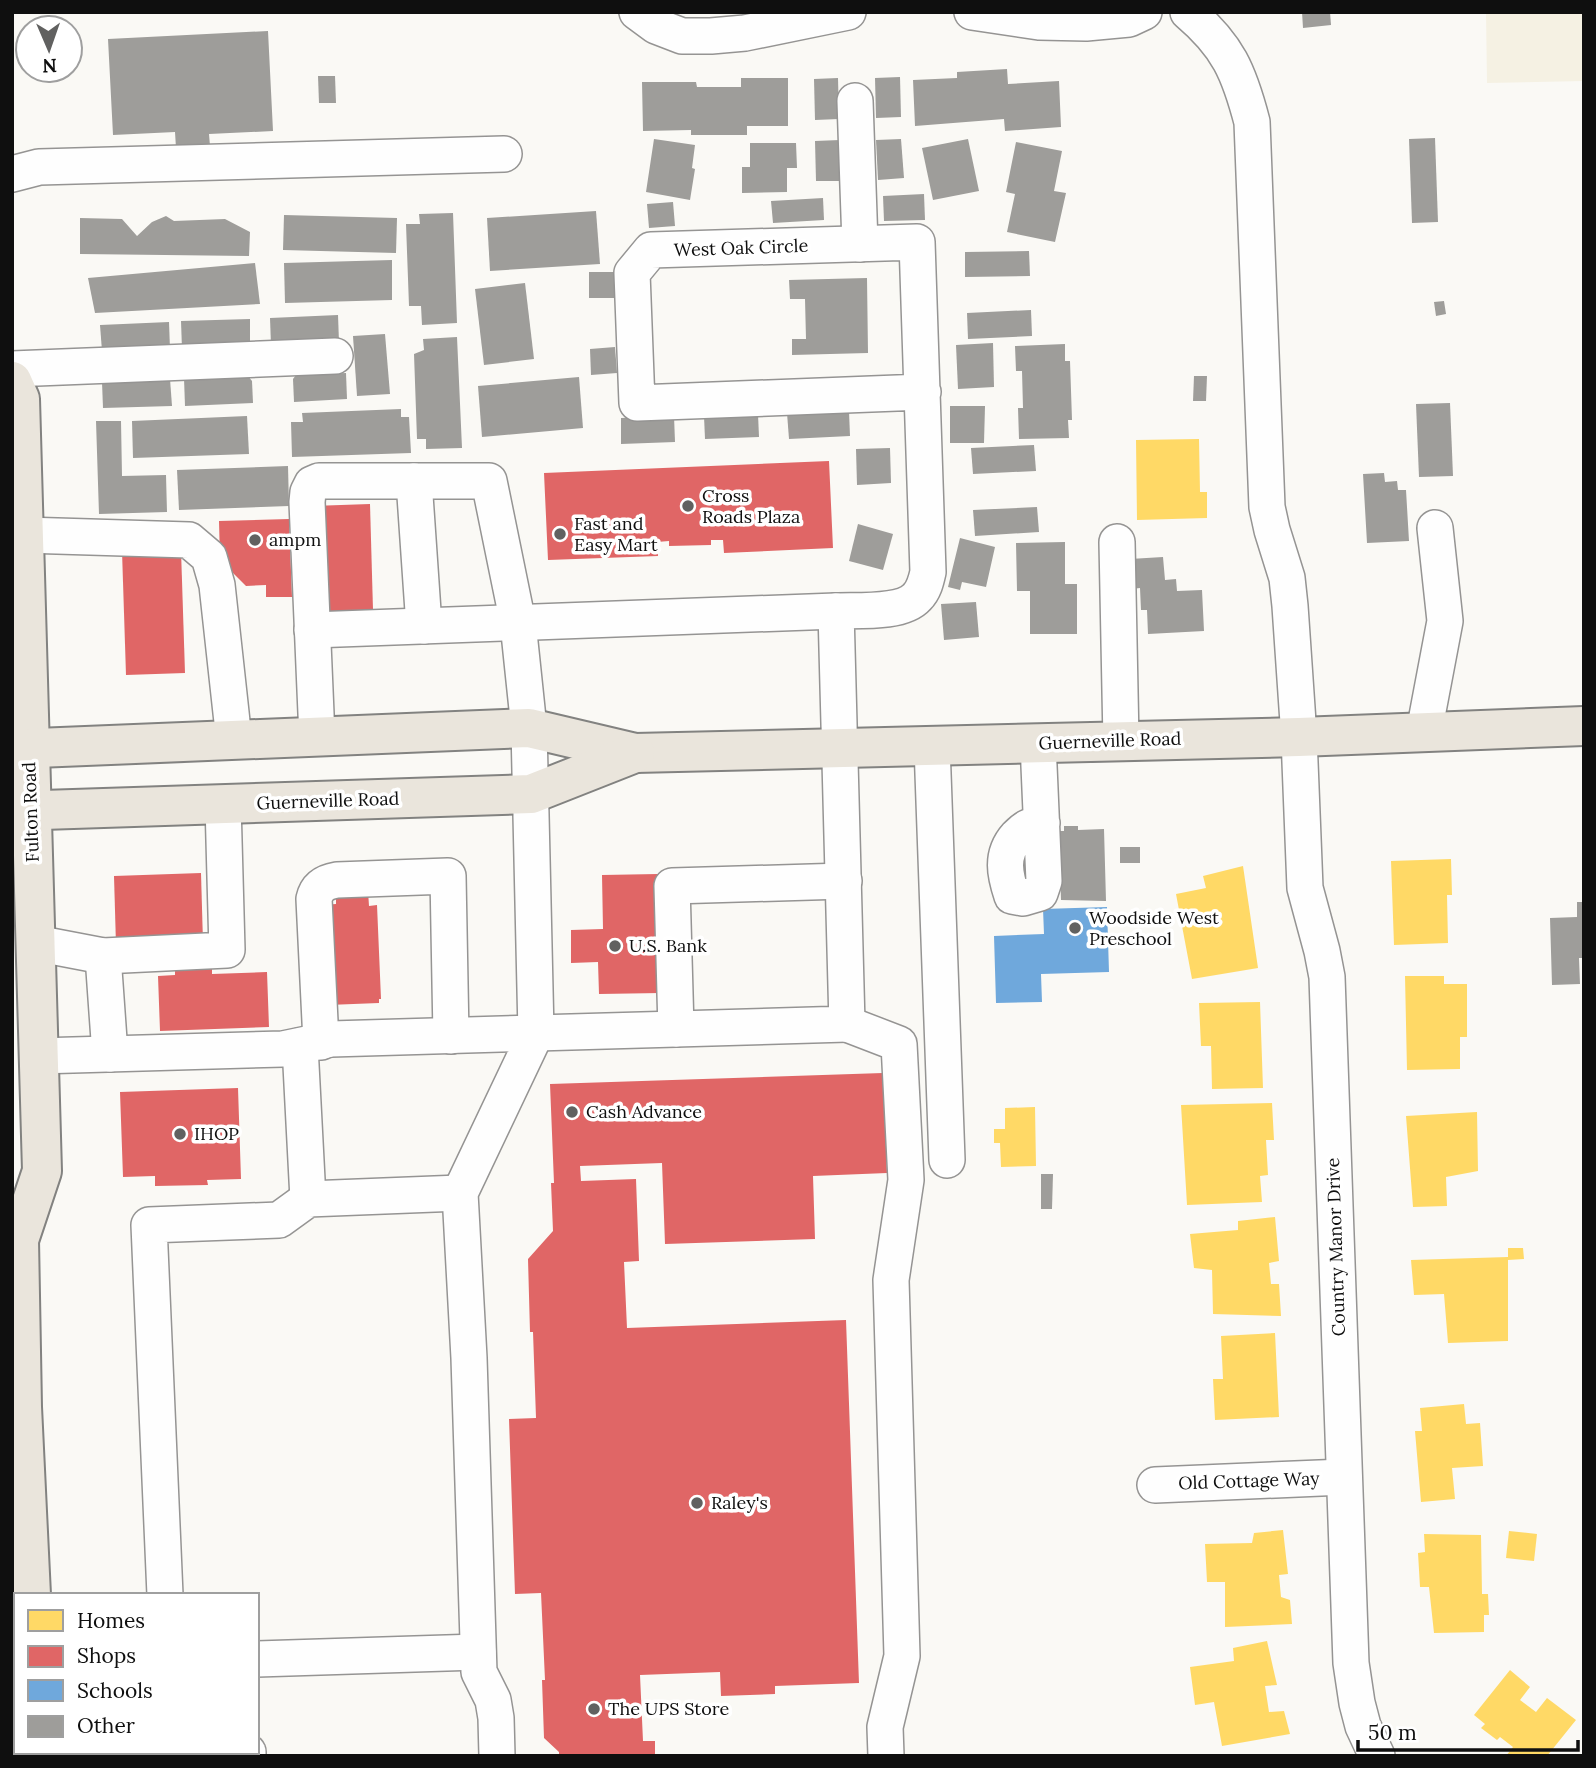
<svg xmlns="http://www.w3.org/2000/svg" width="1596" height="1768" viewBox="0 0 1596 1768" font-family="Lora,serif">
<rect width="100%" height="100%" fill="#faf9f5"/>
<!-- farmland -->
<polygon fill="#f5f1e3" points="1486,12 1584,12 1584,81 1487,83"/>
<!-- homes -->
<g fill="#ffd966">
<polygon points="1199,439 1200,492 1207,492 1207,518 1137,520 1136,440"/>
<polygon points="1451,859 1452,895 1447,895 1448,943 1394,945 1391,861"/>
<polygon points="1243,866 1258,968 1192,979 1176,894 1206,888 1203,876"/>
<polygon points="1405,976 1444,976 1444,984 1467,984 1467,1037 1460,1037 1460,1069 1407,1070"/>
<polygon points="1260,1002 1263,1088 1212,1089 1211,1046 1201,1046 1199,1003"/>
<polygon points="1272,1103 1274,1140 1266,1140 1268,1175 1260,1176 1262,1202 1187,1205 1181,1105"/>
<polygon points="1035,1107 1036,1166 1001,1167 1000,1143 994,1143 994,1129 1005,1129 1005,1108"/>
<polygon points="1477,1112 1478,1171 1446,1177 1447,1206 1413,1207 1406,1116"/>
<polygon points="1275,1217 1279,1261 1269,1263 1271,1284 1279,1284 1281,1316 1213,1314 1212,1270 1194,1268 1190,1234 1238,1230 1238,1221"/>
<polygon points="1508,1248 1523,1248 1524,1259 1508,1260 1508,1341 1448,1343 1444,1294 1414,1295 1411,1260 1508,1257"/>
<polygon points="1275,1333 1279,1417 1215,1420 1213,1379 1223,1379 1221,1336"/>
<polygon points="1464,1404 1466,1424 1480,1423 1483,1466 1452,1468 1455,1499 1421,1502 1415,1431 1422,1431 1420,1408"/>
<polygon points="1283,1530 1288,1574 1279,1575 1281,1597 1290,1600 1292,1624 1225,1627 1225,1582 1207,1582 1205,1544 1252,1543 1254,1533"/>
<polygon points="1509,1531 1537,1534 1534,1561 1506,1558"/>
<polygon points="1424,1534 1481,1535 1482,1594 1488,1594 1489,1615 1484,1615 1484,1632 1434,1633 1429,1587 1420,1587 1418,1553 1425,1552"/>
<polygon points="1267,1641 1277,1685 1265,1686 1269,1712 1284,1711 1290,1734 1222,1746 1214,1702 1195,1705 1190,1667 1234,1661 1233,1648"/>
<polygon points="1510,1670 1530,1687 1520,1700 1536,1712 1547,1698 1576,1720 1547,1756 1506,1756 1513,1747 1500,1737 1497,1740 1481,1728 1485,1724 1474,1715"/>
</g>
<!-- shops -->
<g fill="#e06666">
<polygon points="829,461 833,548 724,553 723,540 711,540 711,545 669,546 669,541 657,542 658,556 548,560 544,473"/>
<polygon points="370,504 373,610 316,612 312,506"/>
<polygon points="289,519 292,597 266,597 266,585 246,586 220,560 219,521"/>
<polygon points="181,550 185,673 126,675 122,551"/>
<polygon points="201,873 203,943 116,945 114,876"/>
<polygon points="658,874 661,993 599,994 598,962 571,963 571,930 603,929 602,875"/>
<polygon points="368,891 369,906 377,905 381,999 379,999 379,1003 328,1005 320,905 336,904 336,892"/>
<polygon points="212,969 212,974 267,972 269,1027 160,1031 158,976 175,975 175,970"/>
<polygon points="883,1073 887,1173 813,1176 815,1239 665,1244 662,1163 580,1166 581,1181 636,1179 639,1261 624,1262 627,1328 846,1320 859,1683 775,1686 775,1694 721,1696 720,1672 640,1675 643,1741 655,1741 655,1756 559,1756 559,1752 544,1738 542,1680 545,1680 541,1593 515,1594 509,1419 536,1418 533,1332 530,1332 528,1259 553,1231 551,1183 554,1183 550,1084"/>
<polygon points="238,1088 241,1179 207,1180 208,1185 155,1186 155,1176 123,1177 120,1092"/>
</g>
<!-- schools -->
<polygon fill="#6fa8dc" points="1107,907 1109,972 1041,974 1042,1002 996,1003 994,936 1044,934 1043,909"/>
<!-- building -->
<g fill="#9e9d9a">
<polygon points="1302,12 1330,12 1331,25 1303,28"/>
<polygon points="268,31 273,131 209,134 210,146 176,148 175,132 113,135 108,39"/>
<polygon points="1007,69 1008,84 1059,81 1061,127 1005,131 1004,119 915,126 913,80 957,78 957,72"/>
<polygon points="318,76 335,76 336,103 319,103"/>
<polygon points="900,77 901,117 876,118 875,78"/>
<polygon points="741,78 788,78 788,126 747,126 747,135 691,135 691,130 643,131 642,82 696,82 697,87 741,87"/>
<polygon points="838,78 839,119 815,120 814,79"/>
<polygon points="1435,138 1438,222 1412,223 1409,139"/>
<polygon points="654,139 695,145 692,168 695,169 690,200 646,192"/>
<polygon points="901,139 904,178 878,180 876,140"/>
<polygon points="968,139 979,191 933,200 922,148"/>
<polygon points="840,140 841,181 816,181 815,141"/>
<polygon points="1016,142 1062,151 1054,191 1066,193 1055,242 1007,232 1015,194 1006,192"/>
<polygon points="750,143 796,143 797,168 787,168 787,192 742,193 742,167 750,167"/>
<polygon points="924,194 925,220 884,221 883,196"/>
<polygon points="823,198 824,220 773,223 771,201"/>
<polygon points="673,202 675,226 649,228 647,204"/>
<polygon points="596,211 600,264 490,271 487,218"/>
<polygon points="453,213 457,323 422,325 421,306 409,306 406,224 420,224 419,214"/>
<polygon points="284,215 397,218 396,253 283,250"/>
<polygon points="166,216 174,221 225,219 250,232 249,256 80,254 80,218 122,219 137,236 152,222"/>
<polygon points="1029,251 1030,276 965,277 965,252"/>
<polygon points="392,260 392,300 285,303 284,263"/>
<polygon points="255,263 260,304 95,313 88,278"/>
<rect x="589" y="272" width="25" height="26"/>
<polygon points="867,278 868,353 792,355 792,339 806,339 805,299 790,299 789,280"/>
<polygon points="525,283 534,359 484,365 475,289"/>
<polygon points="1444,301 1446,314 1436,316 1434,302"/>
<polygon points="1031,310 1032,336 968,339 967,313"/>
<polygon points="338,315 339,342 271,345 270,318"/>
<polygon points="250,319 250,346 182,349 181,321"/>
<polygon points="169,322 170,349 102,351 100,325"/>
<polygon points="385,334 390,394 357,396 353,336"/>
<polygon points="457,337 462,448 426,449 426,439 417,439 414,354 424,350 423,339"/>
<polygon points="993,343 994,387 958,389 956,345"/>
<polygon points="1065,344 1065,361 1070,361 1072,420 1068,420 1069,438 1019,439 1018,408 1023,408 1022,371 1016,371 1015,346"/>
<polygon points="615,347 617,373 591,375 590,349"/>
<polygon points="346,373 347,399 294,402 293,379 296,375"/>
<polygon points="248,376 252,381 253,403 185,406 184,378"/>
<polygon points="1194,376 1207,376 1206,401 1193,401"/>
<polygon points="579,377 583,428 482,437 478,386"/>
<polygon points="170,379 172,406 103,408 102,382"/>
<polygon points="1450,403 1453,476 1419,477 1416,404"/>
<polygon points="950,406 985,406 984,443 950,443"/>
<polygon points="401,409 401,417 409,417 411,453 292,457 291,422 303,422 302,413"/>
<polygon points="849,411 850,436 789,439 787,413"/>
<polygon points="758,414 759,437 705,439 704,416"/>
<polygon points="247,416 249,454 133,458 132,421"/>
<polygon points="674,416 675,442 621,444 621,418"/>
<polygon points="96,421 121,421 122,476 166,475 167,512 99,514"/>
<polygon points="1034,445 1036,471 973,474 971,448"/>
<polygon points="890,448 891,483 857,485 856,449"/>
<polygon points="288,466 289,506 179,510 177,470"/>
<polygon points="1384,473 1385,482 1397,481 1398,490 1406,490 1409,541 1367,543 1363,474"/>
<polygon points="1037,507 1039,532 975,536 973,510"/>
<polygon points="858,524 893,534 883,570 849,561"/>
<polygon points="960,538 995,547 986,587 962,582 960,590 948,587"/>
<polygon points="1065,542 1065,584 1077,584 1077,634 1030,634 1030,591 1017,591 1016,543"/>
<polygon points="1163,557 1165,580 1176,579 1177,591 1202,590 1204,631 1148,634 1147,610 1141,610 1140,588 1132,589 1130,559"/>
<polygon points="976,602 979,637 944,640 941,604"/>
<polygon points="1064,826 1078,826 1078,830 1104,829 1106,901 1061,900 1059,831 1064,831"/>
<rect x="1120" y="847" width="20" height="16"/>
<polygon points="1577,902 1584,902 1584,958 1579,958 1580,984 1552,985 1550,918 1577,917"/>
<polygon points="1041,1174 1053,1174 1052,1209 1041,1209"/>
</g>
<g fill="none" stroke-linecap="round" stroke-linejoin="round">
<defs>
<g id="minor">
<polyline points="637,12 656,26 682,36 711,36 745,33 848,12"/>
<polyline points="972,12 1039,22 1086,23 1129,19 1144,12"/>
<path d="M1188,12c40,34 51,60 64,110l15,385 5,23 15,48 3,28 9,131 6,151 17,63 5,26 24,686 6,40 6,23 14,30"/>
<polyline points="855,101 860,244"/>
<polyline points="12,174 39,167 504,154"/>
<polyline points="12,369 335,356"/>
<polyline points="24,535 189,540 209,557 217,585 234,740"/>
<polyline points="1117,542 1121,741"/>
<path d="M424,626l-10,-145h75l29,142 11,105 7,305 311,-9 -11,-413c21,-1 66,3 81,-14 7,-7 9,-16 11,-25l-11,-330 -266,8 -19,23 5,130 286,-11"/>
<polyline points="312,630 836,611"/>
<polyline points="1424,732 1445,621 1435,528"/>
<polyline points="317,737 307,502 308,492 312,484 319,481 414,481"/>
<path d="M1038,743l6,138 -4,12 -17,5 -11,-2c-7,-21 -12,-41 5,-60 8,-8 13,-11 25,-13"/>
<polyline points="932,746 947,1160"/>
<polyline points="35,943 103,956 227,950 223,804"/>
<polyline points="103,956 110,1054"/>
<polyline points="847,1024 899,1044 906,1180 891,1280 902,1656 885,1727 886,1756"/>
<polyline points="676,1029 672,886 844,881"/>
<path d="M321,1042l-7,-143c3,-13 11,-17 23,-19l111,-4 3,160"/>
<polyline points="300,1046 308,1199"/>
<polyline points="38,1056 283,1049 331,1039 536,1033 460,1193 469,1358 479,1672 493,1700 496,1718 497,1756"/>
<polyline points="1155,1485 1344,1477"/>
<polyline points="165,1595 149,1225 279,1220 308,1199 460,1193"/>
<polyline points="257,1659 478,1652"/>
<polyline points="248,1752 248,1756"/>
</g>
<g id="major">
<polyline points="12,381 20,399 42,1171 19,1240 22,1407 31,1595"/>
<polyline points="12,749 529,728 635,753 1299,737 1584,726"/>
<polyline points="12,811 531,794 635,753"/>
<polyline points="38,1752 38,1756"/>
</g>
</defs>
<!-- minor casing -->
<use href="#minor" stroke="#959493" stroke-width="38"/>
<!-- major casing -->
<use href="#major" stroke="#828280" stroke-width="42"/>
<!-- minor -->
<use href="#minor" stroke="#fefefe" stroke-width="35"/>
<!-- major -->
<use href="#major" stroke="#eae5dc" stroke-width="38"/>
</g>
<!-- markers -->
<g fill="#616160" stroke="#fff" stroke-width="2.5">
<circle cx="688" cy="506" r="7"/>
<circle cx="560" cy="534" r="7"/>
<circle cx="255" cy="540" r="7"/>
<circle cx="1075" cy="928" r="7"/>
<circle cx="615" cy="946" r="7"/>
<circle cx="572" cy="1112" r="7"/>
<circle cx="180" cy="1134" r="7"/>
<circle cx="697" cy="1503" r="7"/>
<circle cx="594" cy="1709" r="7"/>
</g>
<g text-anchor="middle" stroke-width="7" stroke-linejoin="round" paint-order="stroke">
<!-- street labels -->
<g font-size="18" fill="#0f0f0f" stroke="#fff">
<text transform="translate(741 248) rotate(-2)" y="6">West Oak Circle</text>
<text transform="translate(1110 741) rotate(-2)" y="6">Guerneville Road</text>
<text transform="translate(328 801) rotate(-2)" y="6">Guerneville Road</text>
<text transform="translate(31 812) rotate(-92)" y="6">Fulton Road</text>
<text transform="translate(1336 1247) rotate(-92)" y="6">Country Manor Drive</text>
<text transform="translate(1249 1481) rotate(-2)" y="6">Old Cottage Way</text>
</g>
<!-- poi labels -->
<g font-size="18" fill="#0f0f0f" stroke="#fff" text-anchor="start">
<text x="702" y="502">Cross<tspan x="702" dy="21">Roads Plaza</tspan></text>
<text x="574" y="530">Fast and<tspan x="574" dy="21">Easy Mart</tspan></text>
<text x="269" y="546">ampm</text>
<text x="1089" y="924">Woodside West<tspan x="1089" dy="21">Preschool</tspan></text>
<text x="629" y="952">U.S. Bank</text>
<text x="586" y="1118">Cash Advance</text>
<text x="194" y="1140">IHOP</text>
<text x="711" y="1509">Raley's</text>
<text x="608" y="1715">The UPS Store</text>
</g>
</g>
<!-- border -->
<rect width="1596" height="1768" fill="none" stroke="#0f0f0f" stroke-width="28"/>
<!-- legend -->
<rect x="14" y="1593" width="245" height="161" fill="#ffffff" stroke="#9f9f9f" stroke-width="2"/>
<rect x="28" y="1610" width="35" height="21" fill="#ffd966" stroke="#9f9f9f" stroke-width="2"/>
<text x="77" y="1628" font-size="21" fill="#0f0f0f">Homes</text>
<rect x="28" y="1646" width="35" height="21" fill="#e06666" stroke="#9f9f9f" stroke-width="2"/>
<text x="77" y="1663" font-size="21" fill="#0f0f0f">Shops</text>
<rect x="28" y="1680" width="35" height="21" fill="#6fa8dc" stroke="#9f9f9f" stroke-width="2"/>
<text x="77" y="1698" font-size="21" fill="#0f0f0f">Schools</text>
<rect x="28" y="1716" width="35" height="21" fill="#9e9d9a" stroke="#9f9f9f" stroke-width="2"/>
<text x="77" y="1733" font-size="21" fill="#0f0f0f">Other</text>
<!-- north arrow -->
<g transform="translate(49 49) rotate(178)"><circle r="33" fill="#ffffff" stroke="#9f9f9f" stroke-width="2"/>
<path d="M0-5L12 26L0 18L-12 26Z" fill="#616160"/>
<text y="-10" font-size="19" font-weight="bold" text-anchor="middle" fill="#0f0f0f">N</text>
</g>
<!-- scale -->
<path d="M1358 1740v10h220v-10" fill="none" stroke="#0f0f0f" stroke-width="3.5"/>
<text x="1368" y="1740" font-size="21" fill="#0f0f0f" stroke="#ffffff" stroke-width="5" paint-order="stroke">50 m</text>
</svg>
